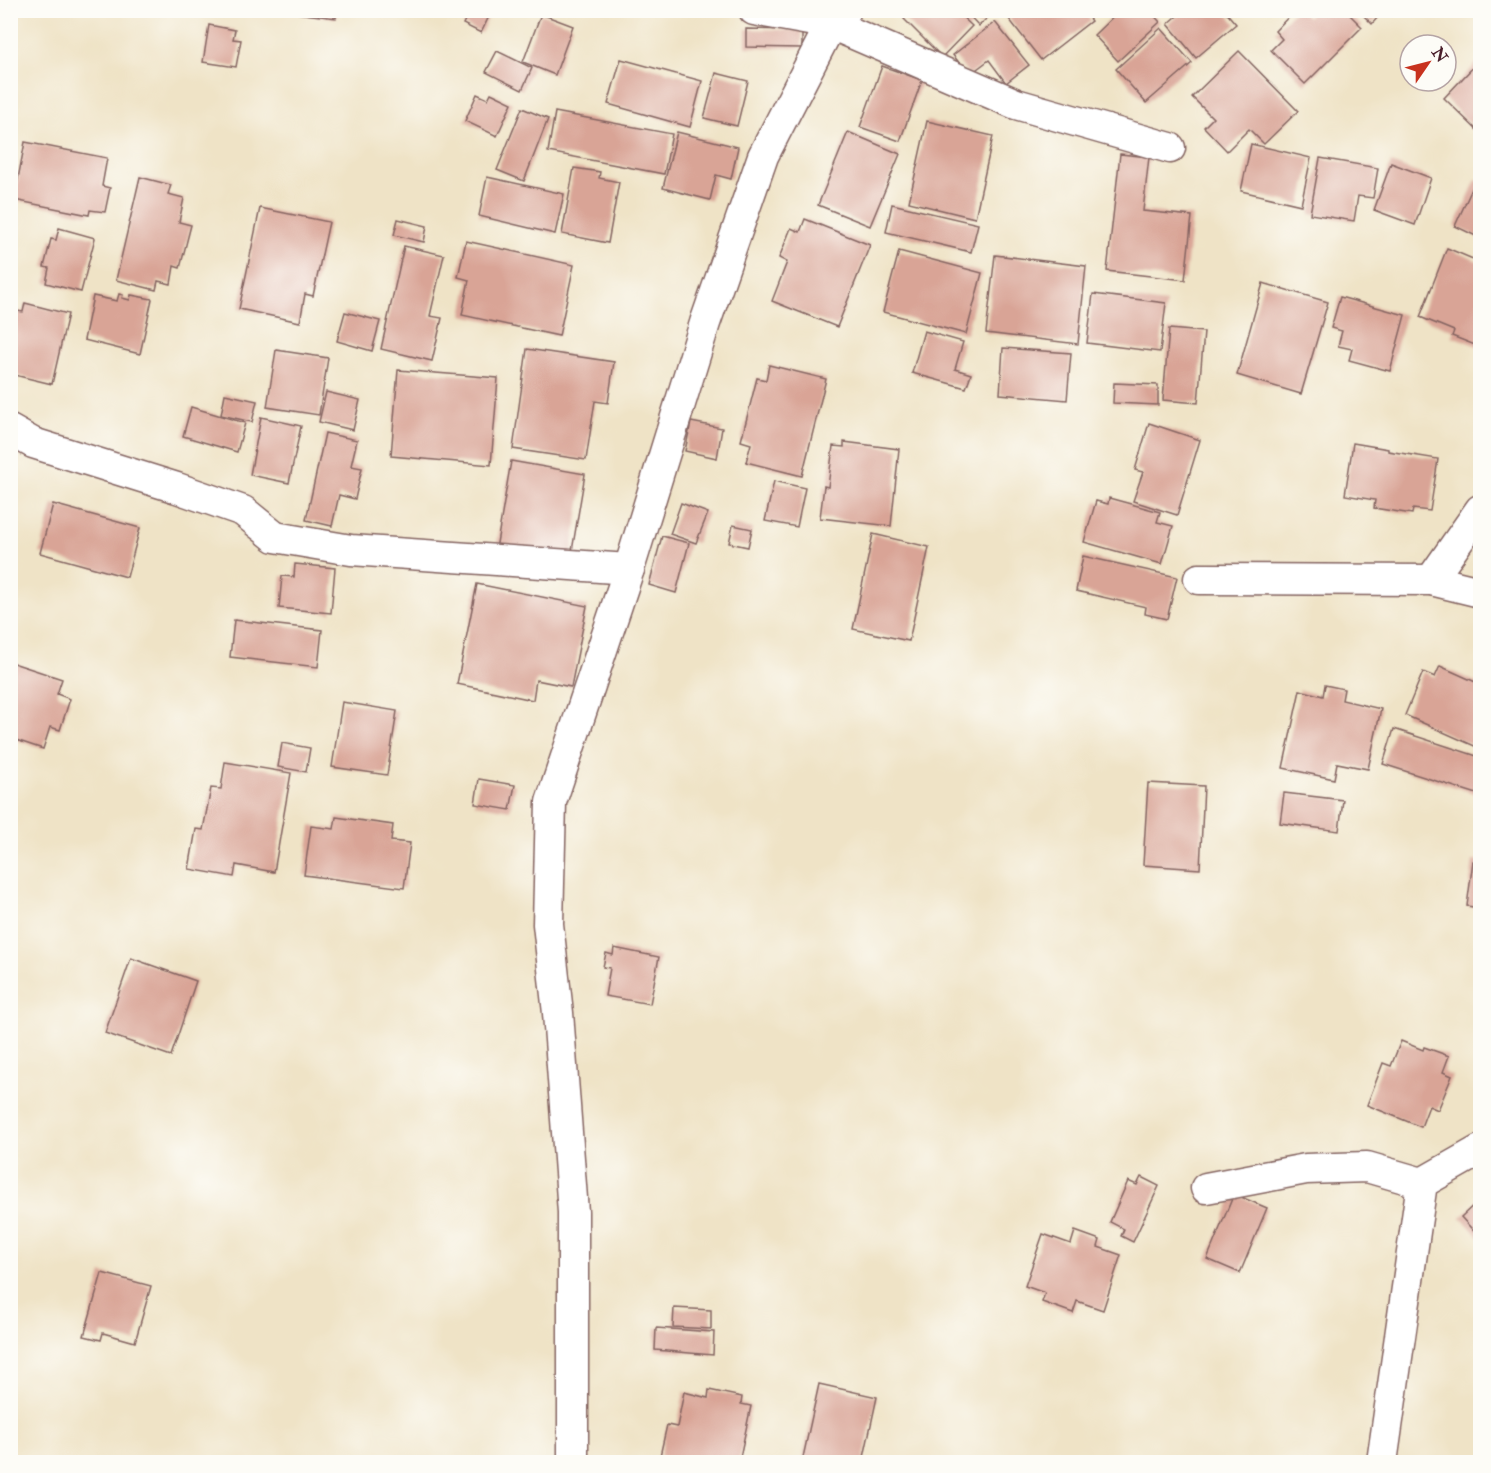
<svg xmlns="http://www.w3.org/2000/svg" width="1491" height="1473" viewBox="0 0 1491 1473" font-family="'IM FELL Double Pica',serif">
<rect width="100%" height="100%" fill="#fdfcf7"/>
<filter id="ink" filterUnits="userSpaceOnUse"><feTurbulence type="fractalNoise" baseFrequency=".0167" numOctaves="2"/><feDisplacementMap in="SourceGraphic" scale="12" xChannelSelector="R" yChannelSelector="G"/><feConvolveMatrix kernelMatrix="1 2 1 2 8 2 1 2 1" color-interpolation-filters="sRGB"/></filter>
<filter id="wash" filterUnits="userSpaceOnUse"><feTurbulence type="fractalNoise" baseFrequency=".008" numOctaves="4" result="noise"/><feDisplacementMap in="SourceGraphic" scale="24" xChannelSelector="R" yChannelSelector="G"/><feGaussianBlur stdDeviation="1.35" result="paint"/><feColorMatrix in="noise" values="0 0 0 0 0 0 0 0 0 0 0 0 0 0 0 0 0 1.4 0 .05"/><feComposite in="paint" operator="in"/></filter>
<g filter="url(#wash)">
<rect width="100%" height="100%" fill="#efe3c6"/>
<g id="blocks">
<!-- building -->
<g fill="#d9a496">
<polygon points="288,10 337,10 336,18 288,12"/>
<polygon points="470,10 492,10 481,33 463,24"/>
<polygon points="912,10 955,10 972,26 942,57 904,19"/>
<polygon points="964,10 995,10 979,26"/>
<polygon points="1021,10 1083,10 1091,21 1041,60 1009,19"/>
<polygon points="1120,10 1149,10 1160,22 1118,61 1094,35"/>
<polygon points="1184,10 1224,10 1236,24 1196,58 1168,24"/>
<polygon points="1295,10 1300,10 1307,17 1314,10 1345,10 1362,27 1305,84 1271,50 1282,39 1275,31"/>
<polygon points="1358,10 1384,10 1372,24"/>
<polygon points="541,14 573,26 555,75 523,62"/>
<polygon points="995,22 1029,65 1006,83 989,60 969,75 953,55"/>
<polygon points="209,25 235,30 233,39 241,40 236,67 203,62"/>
<polygon points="1161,28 1192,63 1146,103 1116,69"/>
<polygon points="746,29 802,30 802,48 746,47"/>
<polygon points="497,51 532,68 522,90 486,72"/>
<polygon points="1239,51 1298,111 1264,144 1249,129 1227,151 1204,127 1213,118 1192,97"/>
<polygon points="621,59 702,81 690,127 608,104"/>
<polygon points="1480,60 1480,133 1444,98"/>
<polygon points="882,66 922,80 900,141 860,127"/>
<polygon points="716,73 748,81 737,126 704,118"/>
<polygon points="491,93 512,103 497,136 465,121 477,94 488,99"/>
<polygon points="522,108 548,119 524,181 497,170"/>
<polygon points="555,112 672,134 664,174 548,152"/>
<polygon points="927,121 993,136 975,218 909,202"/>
<polygon points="677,132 738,147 731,179 716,175 710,200 663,188"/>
<polygon points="848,132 900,154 870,226 818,205"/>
<polygon points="25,142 107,158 102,186 110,188 105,212 90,210 89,215 14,200"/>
<polygon points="1251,144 1311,158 1301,205 1241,191"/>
<polygon points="1120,154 1149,157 1143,211 1192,216 1185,280 1107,271"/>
<polygon points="1320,158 1378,168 1373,198 1358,196 1354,221 1310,214"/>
<polygon points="1391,163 1431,178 1415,225 1374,210"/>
<polygon points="574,168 600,172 599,178 619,182 608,243 562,234"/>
<polygon points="140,177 171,185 168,194 184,198 179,222 191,225 180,268 174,266 171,284 158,281 156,290 116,280"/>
<polygon points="487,177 564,194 555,234 479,216"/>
<polygon points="1476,180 1480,182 1480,238 1455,226"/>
<polygon points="892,204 978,224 971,252 886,232"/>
<polygon points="260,208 329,222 313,296 305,294 300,322 239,309"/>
<polygon points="398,219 427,226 424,242 394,235"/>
<polygon points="805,219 870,245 837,327 772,301 787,262 779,258 791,228 800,232"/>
<polygon points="59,228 95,238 81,292 46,283 49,268 44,267 51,239 56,240"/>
<polygon points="466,241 574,265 559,336 462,315 469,280 458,277"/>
<polygon points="404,246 444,255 430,316 442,318 432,361 381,349"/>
<polygon points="1447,248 1480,262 1480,347 1452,336 1454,331 1420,317"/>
<polygon points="899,251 982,273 966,334 883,312"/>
<polygon points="995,255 1086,266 1078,344 986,333"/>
<polygon points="1263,283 1328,302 1301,394 1237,375"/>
<polygon points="119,294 123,295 122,298 130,300 131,295 152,299 140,354 84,340 93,296 117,301"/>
<polygon points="1093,294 1166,303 1160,352 1087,343"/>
<polygon points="1340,297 1405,315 1390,371 1349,360 1352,349 1338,346 1342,331 1331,328"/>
<polygon points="25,303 68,314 52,384 10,374 10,338 17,311 23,312"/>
<polygon points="345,312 380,321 372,351 337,341"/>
<polygon points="1169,329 1204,332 1198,403 1163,400"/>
<polygon points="924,331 963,342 955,369 971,374 966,388 912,373"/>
<polygon points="1003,348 1071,353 1067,400 1000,394"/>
<polygon points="527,349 614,362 608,403 595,401 586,460 513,449"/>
<polygon points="276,350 328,358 319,415 267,407"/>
<polygon points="769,365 826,379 802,476 746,462 751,444 741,441 757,378 766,380"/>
<polygon points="398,370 498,378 491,465 391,456"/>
<polygon points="1114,383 1158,385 1158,405 1113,403"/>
<polygon points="326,392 360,400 353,430 319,422"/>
<polygon points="225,394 257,401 252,422 221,415"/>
<polygon points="191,407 245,423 237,452 183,436"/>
<polygon points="261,417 301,426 289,483 250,475"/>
<polygon points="691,422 722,428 717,458 685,451"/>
<polygon points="1149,423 1200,440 1177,515 1133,501 1143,472 1135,470"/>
<polygon points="325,433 357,440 351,466 362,468 355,499 339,495 332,526 306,520"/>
<polygon points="844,442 899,449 891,526 820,518 824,486 828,487 833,446 844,447"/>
<polygon points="1353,443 1388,449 1388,451 1438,459 1430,511 1413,509 1412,514 1374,508 1375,500 1345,495"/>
<polygon points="511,461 585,474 570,563 496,549"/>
<polygon points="774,481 805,488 797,527 765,521"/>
<polygon points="1109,498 1160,512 1157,522 1173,526 1162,564 1084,542 1096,501 1108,504"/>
<polygon points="681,503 708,513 696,543 670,534"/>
<polygon points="53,504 140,528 127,577 40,553"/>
<polygon points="733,525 752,529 748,547 729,543"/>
<polygon points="873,534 929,547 909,641 853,629"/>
<polygon points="662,536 689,543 676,593 649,585"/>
<polygon points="1083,556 1177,577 1167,619 1145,614 1146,607 1076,591"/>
<polygon points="295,564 335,568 331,613 279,608 282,576 294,577"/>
<polygon points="477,584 587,606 571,687 536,680 533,700 457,684"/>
<polygon points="234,620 322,630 318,667 230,657"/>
<polygon points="10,662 62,679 57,694 70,699 60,730 50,727 43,749 10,738"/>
<polygon points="1440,666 1480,684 1480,743 1479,748 1405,715 1423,672 1435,677"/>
<polygon points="1325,685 1344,689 1342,700 1381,709 1368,769 1337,763 1334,779 1283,768 1300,690 1323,696"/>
<polygon points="342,702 397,711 387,775 332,767"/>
<polygon points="1394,729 1480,757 1480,795 1383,764"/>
<polygon points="282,743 310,748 306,772 278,767"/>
<polygon points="225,762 291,773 274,872 236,865 234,877 189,869 196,829 203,830 211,788 221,789"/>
<polygon points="479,779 515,785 510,810 475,804"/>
<polygon points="1148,783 1204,786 1200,869 1143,865"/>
<polygon points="1284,793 1343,800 1339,831 1280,823"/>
<polygon points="336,817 393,825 391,841 410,843 404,888 304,875 311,826 334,829"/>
<polygon points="1473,861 1480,862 1480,908 1467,906"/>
<polygon points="614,948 659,957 650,1004 605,996 610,968 603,967 606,953 613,955"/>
<polygon points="131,958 196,981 171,1056 105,1033"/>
<polygon points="1401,1041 1423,1050 1424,1047 1449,1056 1443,1072 1452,1076 1438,1110 1429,1106 1421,1127 1367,1105 1383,1063 1391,1066"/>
<polygon points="1141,1177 1159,1186 1133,1242 1121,1236 1124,1229 1110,1222 1128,1181 1137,1185"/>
<polygon points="1234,1194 1267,1208 1240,1273 1207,1259"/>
<polygon points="1480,1199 1480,1238 1461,1217"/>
<polygon points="1075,1231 1100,1240 1098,1247 1121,1255 1103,1310 1077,1301 1073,1313 1042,1302 1045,1293 1025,1286 1043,1234 1071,1244"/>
<polygon points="102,1273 151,1286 135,1342 103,1333 101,1340 84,1336"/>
<polygon points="674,1308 711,1310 711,1329 673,1327"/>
<polygon points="656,1328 714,1332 713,1355 655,1350"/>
<polygon points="819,1384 877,1397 863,1462 802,1462"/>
<polygon points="709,1390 742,1397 741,1404 751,1406 739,1462 670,1462 671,1458 660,1456 667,1425 677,1427 684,1392 708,1398"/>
</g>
</g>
</g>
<g filter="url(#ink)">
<use href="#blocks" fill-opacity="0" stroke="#846461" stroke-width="1.5"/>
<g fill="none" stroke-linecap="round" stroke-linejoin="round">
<defs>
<g id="minor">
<polyline points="754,10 831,24 1016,104 1170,148"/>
<polyline points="10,430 33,443 177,488 243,511 275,537 351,550 629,569"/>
<polyline points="1199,579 1431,580 1480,592"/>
<polyline points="1431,580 1480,510"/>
<polyline points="1206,1188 1306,1169 1367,1167 1422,1183"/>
<polyline points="573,1462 573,1212 558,1013 548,924 551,802 629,569 705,323 763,156 831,24 846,10"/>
<polyline points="1382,1462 1422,1183 1480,1150"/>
</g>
</defs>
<!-- minor casing -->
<use href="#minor" stroke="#846461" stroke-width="33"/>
<!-- minor -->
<use href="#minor" stroke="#fff" stroke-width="30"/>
</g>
</g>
<!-- margin -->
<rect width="1491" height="1473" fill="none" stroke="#fdfcf7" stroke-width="36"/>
<!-- north arrow -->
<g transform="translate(1428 63) rotate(55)"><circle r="28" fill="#fdfcf7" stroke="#b5a4a5" stroke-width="1.5"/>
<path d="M0-4.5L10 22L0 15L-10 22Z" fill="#c8321e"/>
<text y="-9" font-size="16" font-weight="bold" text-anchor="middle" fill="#4a1f2b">N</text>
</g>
</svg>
